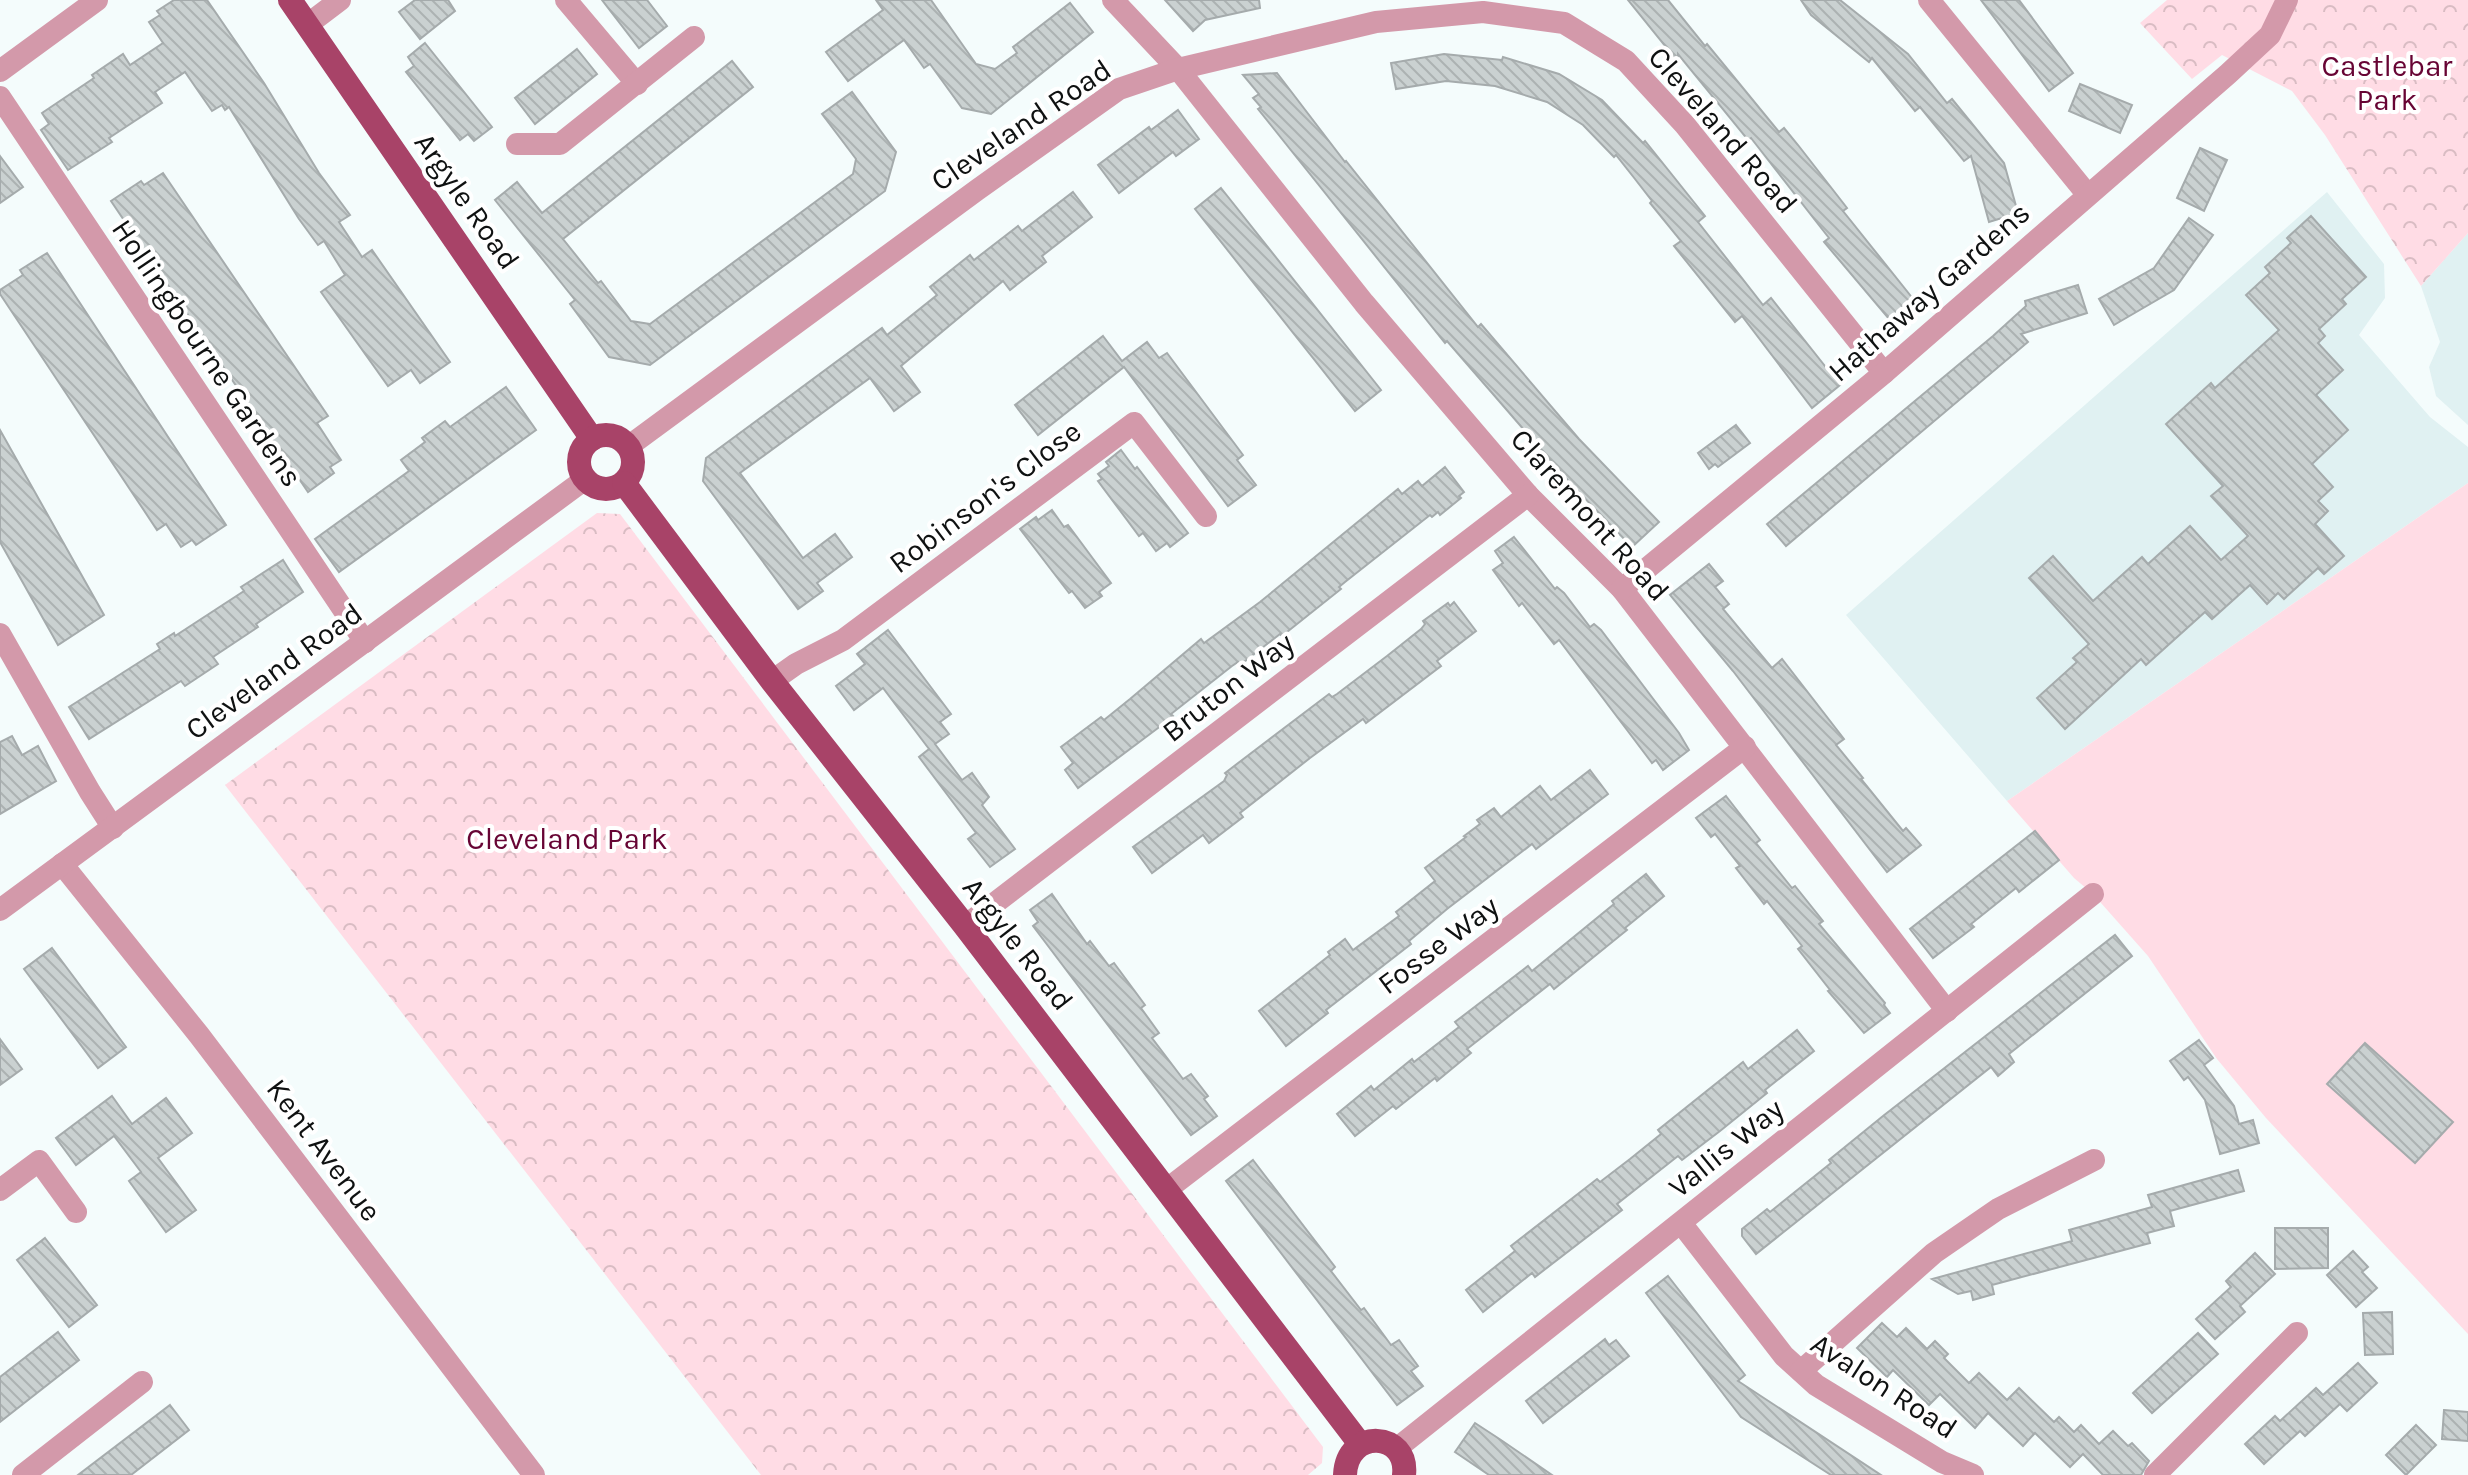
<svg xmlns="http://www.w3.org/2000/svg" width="2468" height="1475" viewBox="0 0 2468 1475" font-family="Karla,sans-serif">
<defs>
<pattern id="park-crowns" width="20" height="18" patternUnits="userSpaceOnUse" patternTransform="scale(2)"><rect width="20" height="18" fill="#ffdce5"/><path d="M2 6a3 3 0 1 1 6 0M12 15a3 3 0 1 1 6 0" fill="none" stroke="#d9bcc3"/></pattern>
<pattern id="building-back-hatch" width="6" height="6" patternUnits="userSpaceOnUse" patternTransform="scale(2)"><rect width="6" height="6" fill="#cad1d1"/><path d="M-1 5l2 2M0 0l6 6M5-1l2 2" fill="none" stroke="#acb2b2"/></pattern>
</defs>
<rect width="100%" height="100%" fill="#f4fcfc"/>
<!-- built -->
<g fill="#e0f1f2">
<polygon points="2327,192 2384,264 2385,298 2359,335 2430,417 2468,447 2468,483 2007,801 1846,615"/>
<polygon points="2468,233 2468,425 2436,396 2429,367 2440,342 2421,286"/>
</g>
<!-- park -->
<g fill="url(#park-crowns)">
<polygon points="2167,0 2468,0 2468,233 2421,286 2325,135 2292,91 2222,55 2192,79 2140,23"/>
<polygon points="597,513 620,514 1323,1447 1322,1463 1308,1475 761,1475 225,785"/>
</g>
<!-- pitch -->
<polygon fill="#ffdce5" points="2468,483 2468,1334 2266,1118 2217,1059 2148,956 2093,894 2074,878 2007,801"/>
<!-- building -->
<g fill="url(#building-back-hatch)" stroke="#a5abac" stroke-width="2">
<polygon points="174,0 207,0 264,83 319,173 350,215 339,222 362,257 372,250 450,362 420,383 411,370 388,386 321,292 345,275 324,241 318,245 299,219 229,107 225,110 222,105 212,111 185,72 155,92 162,103 109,138 112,142 68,170 41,130 49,124 42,113 94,78 92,75 123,54 130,65 163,43 149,22 160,15 157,11"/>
<polygon points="415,0 448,0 455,11 420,39 399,12"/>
<polygon points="602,0 647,0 667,26 639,48"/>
<polygon points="876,0 931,0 976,64 995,69 1017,53 1013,47 1070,3 1093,32 991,114 962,108 930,64 924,68 904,40 848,81 826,52 883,10"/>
<polygon points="1165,0 1259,0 1260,8 1205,20 1193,31"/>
<polygon points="1628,0 1668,0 1705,46 1707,44 1779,132 1784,128 1798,145 1847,208 1843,211 1914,300 1890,320 1824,242 1829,238 1751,138 1748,140 1678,54 1678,62"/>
<polygon points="1801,0 1840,0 1908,54 1947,103 1952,99 2004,163 2018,213 1989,222 1971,156 1964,161 1920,107 1915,111 1872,58 1869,62 1811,15"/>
<polygon points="1981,0 2019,0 2073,73 2049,91"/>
<polygon points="425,43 492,127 474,141 468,134 460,140 406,72 414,66 408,57"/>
<polygon points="577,49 597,74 535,124 515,98"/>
<polygon points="1444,54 1502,60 1503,57 1559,74 1602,100 1643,143 1645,141 1705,216 1698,222 1763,305 1771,298 1840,385 1812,408 1742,316 1735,322 1674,246 1681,241 1650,203 1652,201 1635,179 1616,155 1614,157 1583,125 1547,102 1495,86 1446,81 1396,89 1391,63"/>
<polygon points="732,61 753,87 563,239 598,283 601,281 631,321 650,324 853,174 856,159 822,114 852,92 896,152 885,191 650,365 609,357 570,304 575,300 495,200 517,182 542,213"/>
<polygon points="1277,73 1345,162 1346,161 1478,327 1481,324 1579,439 1659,522 1632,547 1571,484 1447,341 1445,343 1258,109 1261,107 1253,98 1259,94 1243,75"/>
<polygon points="2080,84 2132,105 2120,133 2069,111"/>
<polygon points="1178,110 1199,139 1176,156 1173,152 1119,193 1098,165 1149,127 1151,130"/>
<polygon points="2200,148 2227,160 2204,211 2177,198"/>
<polygon points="0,156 23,187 0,203"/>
<polygon points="163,173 328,416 317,423 341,460 330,467 334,473 308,492 111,201 141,181 144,185"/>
<polygon points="1221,188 1381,390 1355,411 1195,209"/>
<polygon points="1073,192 1092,217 1042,256 1046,262 1010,290 1003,281 901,366 920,392 894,411 870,378 740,473 803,558 835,534 852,557 817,583 823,591 798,609 703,481 706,458 882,328 887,335 937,295 930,287 970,255 974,260 1018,226 1022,231"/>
<polygon points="2311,216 2366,277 2342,299 2346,304 2319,329 2325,336 2318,343 2343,370 2316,395 2348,430 2312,464 2333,487 2318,501 2328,511 2315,524 2344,556 2324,574 2318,568 2284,599 2278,593 2267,604 2250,585 2212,619 2205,612 2146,665 2141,659 2065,729 2037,698 2077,662 2073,658 2089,644 2029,578 2053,556 2093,601 2142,557 2148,564 2190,526 2221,560 2248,536 2211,496 2223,486 2166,424 2211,383 2215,388 2279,330 2246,295 2270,273 2265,267 2291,243 2287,238"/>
<polygon points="2189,218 2213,235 2174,290 2114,325 2099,299 2154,268"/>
<polygon points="47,253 226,525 196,545 192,540 181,547 166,524 157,530 0,294 0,290 23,275 20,270"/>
<polygon points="2078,285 2087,313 2021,334 2028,342 1786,546 1767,524 1993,336 2026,306 2025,301"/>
<polygon points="1103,336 1122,361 1147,342 1159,358 1167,353 1243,455 1237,460 1256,485 1228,506 1124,367 1038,435 1015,405"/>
<polygon points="506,387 536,430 339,572 315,539 409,471 401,460 425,442 422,438 445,421 450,427"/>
<polygon points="1736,425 1750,443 1718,467 1715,464 1709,469 1698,453"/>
<polygon points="0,430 104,615 58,645 0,542"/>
<polygon points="1121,450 1135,469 1137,467 1188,533 1170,547 1167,543 1156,551 1143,533 1139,536 1098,481 1102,479 1098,474 1109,466 1106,462"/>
<polygon points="1445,467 1464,492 1459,496 1461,498 1440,515 1438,512 1432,517 1430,515 1345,582 1339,587 1341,589 1292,628 1282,636 1280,634 1240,665 1238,662 1232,666 1171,714 1173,716 1162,725 1078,788 1065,770 1073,763 1061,747 1101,717 1104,720 1130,699 1201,639 1204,643 1260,602 1398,489 1402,494 1418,481 1422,486"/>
<polygon points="1052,510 1064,527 1068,525 1111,583 1099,592 1102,596 1085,608 1072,591 1069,593 1020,529 1036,517 1038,520"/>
<polygon points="1514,537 1555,589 1557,587 1564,593 1590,627 1594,624 1601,630 1679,733 1689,750 1663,770 1656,760 1652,763 1559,640 1554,644 1522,603 1519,606 1493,570 1503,563 1495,551"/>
<polygon points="283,560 303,592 256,624 258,627 213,657 218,664 185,686 181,681 89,739 69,707 160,649 157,644 174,633 175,636 244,591 241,587"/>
<polygon points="1709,564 1723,581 1715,587 1729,604 1723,609 1772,668 1782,659 1844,739 1836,745 1863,778 1861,779 1903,831 1906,828 1921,845 1887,872 1733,671 1670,595"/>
<polygon points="1454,602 1476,631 1437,661 1441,666 1366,723 1363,719 1310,758 1240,813 1243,817 1209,843 1203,835 1152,873 1133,847 1224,781 1227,775 1225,773 1329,694 1332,697 1337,694 1387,656 1421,629 1425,624 1423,621 1448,603 1450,606"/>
<polygon points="888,630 951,714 940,722 949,734 935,744 962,780 972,773 989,797 982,805 1015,849 990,867 968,839 976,833 919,757 929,749 883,688 854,710 836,686 865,664 857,654"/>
<polygon points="12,736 22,755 38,746 56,781 0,814 0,742"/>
<polygon points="1590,770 1608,794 1536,849 1532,844 1447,909 1409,941 1411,944 1326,1010 1328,1013 1286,1046 1259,1011 1330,955 1328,952 1345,939 1353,950 1399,916 1396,912 1435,881 1425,868 1466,837 1464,836 1480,824 1477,820 1494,808 1501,817 1540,786 1551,800"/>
<polygon points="1726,796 1760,840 1756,843 1792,888 1795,886 1823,921 1819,924 1885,1003 1884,1005 1890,1013 1864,1033 1828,991 1830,990 1798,949 1802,946 1767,901 1764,904 1736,868 1740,866 1715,834 1711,837 1696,818"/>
<polygon points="2035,831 2059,860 2019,892 2016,888 1971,924 1974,927 1933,958 1910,929"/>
<polygon points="1646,874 1664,896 1625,928 1627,930 1554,989 1550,984 1490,1031 1467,1049 1471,1053 1437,1081 1435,1078 1396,1109 1393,1106 1355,1136 1337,1114 1371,1086 1374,1090 1412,1059 1414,1062 1459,1027 1455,1022 1528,966 1532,971 1614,904 1612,901"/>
<polygon points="1052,894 1087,944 1090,941 1109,966 1114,963 1145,1005 1141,1008 1159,1033 1152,1038 1183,1079 1191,1074 1208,1096 1204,1099 1217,1116 1191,1135 1033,926 1038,922 1030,910"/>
<polygon points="2115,935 2132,956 2009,1054 2014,1062 1998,1076 1991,1067 1756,1254 1742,1236 1742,1229 1767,1209 1770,1212 1831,1163 1829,1160 1883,1116"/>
<polygon points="52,948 126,1047 98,1068 24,969"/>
<polygon points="1797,1030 1814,1051 1765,1090 1767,1093 1720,1131 1682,1160 1678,1156 1617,1204 1622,1210 1535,1277 1532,1273 1483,1312 1466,1290 1515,1251 1511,1246 1597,1179 1600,1182 1630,1159 1661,1134 1658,1130 1743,1062 1748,1069"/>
<polygon points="0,1039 22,1069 0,1085"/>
<polygon points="2199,1040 2213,1058 2204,1065 2234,1106 2239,1124 2253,1120 2259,1143 2220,1154 2205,1100 2188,1077 2184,1080 2170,1061"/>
<polygon points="2365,1043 2453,1122 2415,1163 2327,1084"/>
<polygon points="112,1096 132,1124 166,1098 192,1133 158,1158 196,1210 166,1232 129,1181 141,1172 114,1136 76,1165 56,1138"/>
<polygon points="1253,1160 1335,1267 1331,1271 1361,1310 1364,1308 1391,1345 1399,1340 1418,1366 1411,1371 1423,1386 1397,1405 1226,1181"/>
<polygon points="2238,1170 2244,1191 2170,1211 2174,1226 2147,1233 2150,1243 1992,1285 1994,1294 1973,1300 1971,1291 1958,1294 1932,1279 2072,1241 2069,1230 2152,1207 2148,1195"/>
<polygon points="2275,1228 2328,1228 2328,1268 2275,1269"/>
<polygon points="45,1238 97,1305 69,1327 17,1260"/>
<polygon points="2353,1251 2368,1267 2362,1272 2377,1288 2356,1307 2327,1275"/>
<polygon points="2255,1253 2275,1274 2240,1306 2245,1312 2215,1339 2196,1319 2231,1287 2226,1281"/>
<polygon points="1668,1276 1745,1375 1738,1381 1881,1475 1831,1475 1741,1417 1646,1293"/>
<polygon points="2392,1312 2393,1354 2365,1355 2363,1313"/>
<polygon points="1882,1323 1897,1337 1906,1328 1927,1349 1935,1341 1948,1354 1944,1358 1969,1383 1979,1373 2007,1400 2019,1388 2054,1422 2059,1417 2074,1432 2081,1425 2099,1444 2113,1431 2128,1446 2132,1443 2149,1461 2141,1475 2103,1475 2083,1454 2070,1467 2035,1433 2023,1446 1988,1413 1975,1428 1940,1394 1929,1405 1893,1370 1887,1377 1857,1348"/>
<polygon points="58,1332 79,1360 0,1422 0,1377"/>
<polygon points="2198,1333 2218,1354 2152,1413 2133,1393"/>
<polygon points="1605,1339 1609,1345 1616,1340 1629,1356 1543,1423 1526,1401"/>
<polygon points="2358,1363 2377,1383 2347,1411 2340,1404 2305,1436 2300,1431 2264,1464 2245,1444 2275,1416 2280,1421 2316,1388 2323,1395"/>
<polygon points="170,1405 189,1430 131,1475 78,1475"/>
<polygon points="2444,1410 2468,1412 2468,1441 2442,1439"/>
<polygon points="1475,1423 1501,1440 1552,1475 1489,1475 1455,1452"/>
<polygon points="2416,1425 2436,1445 2406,1475 2386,1455"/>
</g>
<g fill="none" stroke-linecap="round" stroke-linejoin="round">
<!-- minor -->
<g stroke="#d399aa" stroke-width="22">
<polyline points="566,0 637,84"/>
<polyline points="1113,0 1178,69 1364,303 1528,495 1622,589 1947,1011"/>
<polyline points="1929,0 2087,194"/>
<polyline points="307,25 340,0"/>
<polyline points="0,71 97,0"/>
<polyline points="0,97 365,642"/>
<polyline points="517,144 560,144 694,37"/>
<polyline points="629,446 977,190 1119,89 1178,69 1376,22 1483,12 1564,23 1626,61 1685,125 1884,373"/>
<polyline points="1622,589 1884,373 2228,74 2270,35 2287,0"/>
<polyline points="0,634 90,792 113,828"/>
<polyline points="772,681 796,664 843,640 1134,423 1206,516"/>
<polyline points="62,864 199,1035 534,1475"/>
<polyline points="0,910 584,480"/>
<polyline points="965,926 1528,495"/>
<polyline points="0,1190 39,1161 76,1212"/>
<polyline points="1166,1190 1745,747"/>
<polyline points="1681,1223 1784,1356 1816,1385 1942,1462 1973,1475"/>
<polyline points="1801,1371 1934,1253 1998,1209 2094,1160"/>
<polyline points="1396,1449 2093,894"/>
<polyline points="23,1475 142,1382"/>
<polyline points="2155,1475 2297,1333"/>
</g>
<!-- major -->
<g stroke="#a84368" stroke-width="24">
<polyline points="290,0 592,439"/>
<circle cx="606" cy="462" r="27"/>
<polyline points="624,483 772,681 965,926 1360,1444"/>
<path d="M1345,1475c2,-48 64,-43 59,0"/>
</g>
</g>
<g text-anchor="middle" stroke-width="8" stroke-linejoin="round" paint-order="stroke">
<!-- park labels -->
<g font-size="30" fill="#670434" stroke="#fff">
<text x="2387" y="76">Castlebar<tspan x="2387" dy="34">Park</tspan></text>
<text x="567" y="849">Cleveland Park</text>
</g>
<!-- street labels -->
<g font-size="30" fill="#0f1111" stroke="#fff">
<text transform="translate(1021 125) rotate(-34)" y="10">Cleveland Road</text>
<text transform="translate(1723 130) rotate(49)" y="10">Cleveland Road</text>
<text transform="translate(467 201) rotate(55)" y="10">Argyle Road</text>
<text transform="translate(1929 292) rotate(-41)" y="10">Hathaway Gardens</text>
<text transform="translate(207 353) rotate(56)" y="10">Hollingbourne Gardens</text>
<text transform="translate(985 497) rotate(-37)" y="10">Robinson's Close</text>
<text transform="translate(1590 515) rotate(48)" y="10">Claremont Road</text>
<text transform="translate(274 671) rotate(-36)" y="10">Cleveland Road</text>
<text transform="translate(1228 687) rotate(-38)" y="10">Bruton Way</text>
<text transform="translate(1018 944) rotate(52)" y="10">Argyle Road</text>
<text transform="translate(1438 945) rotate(-37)" y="10">Fosse Way</text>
<text transform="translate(1726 1148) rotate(-39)" y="10">Vallis Way</text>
<text transform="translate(324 1150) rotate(53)" y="10">Kent Avenue</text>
<text transform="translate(1884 1386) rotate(33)" y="10">Avalon Road</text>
</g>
</g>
</svg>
